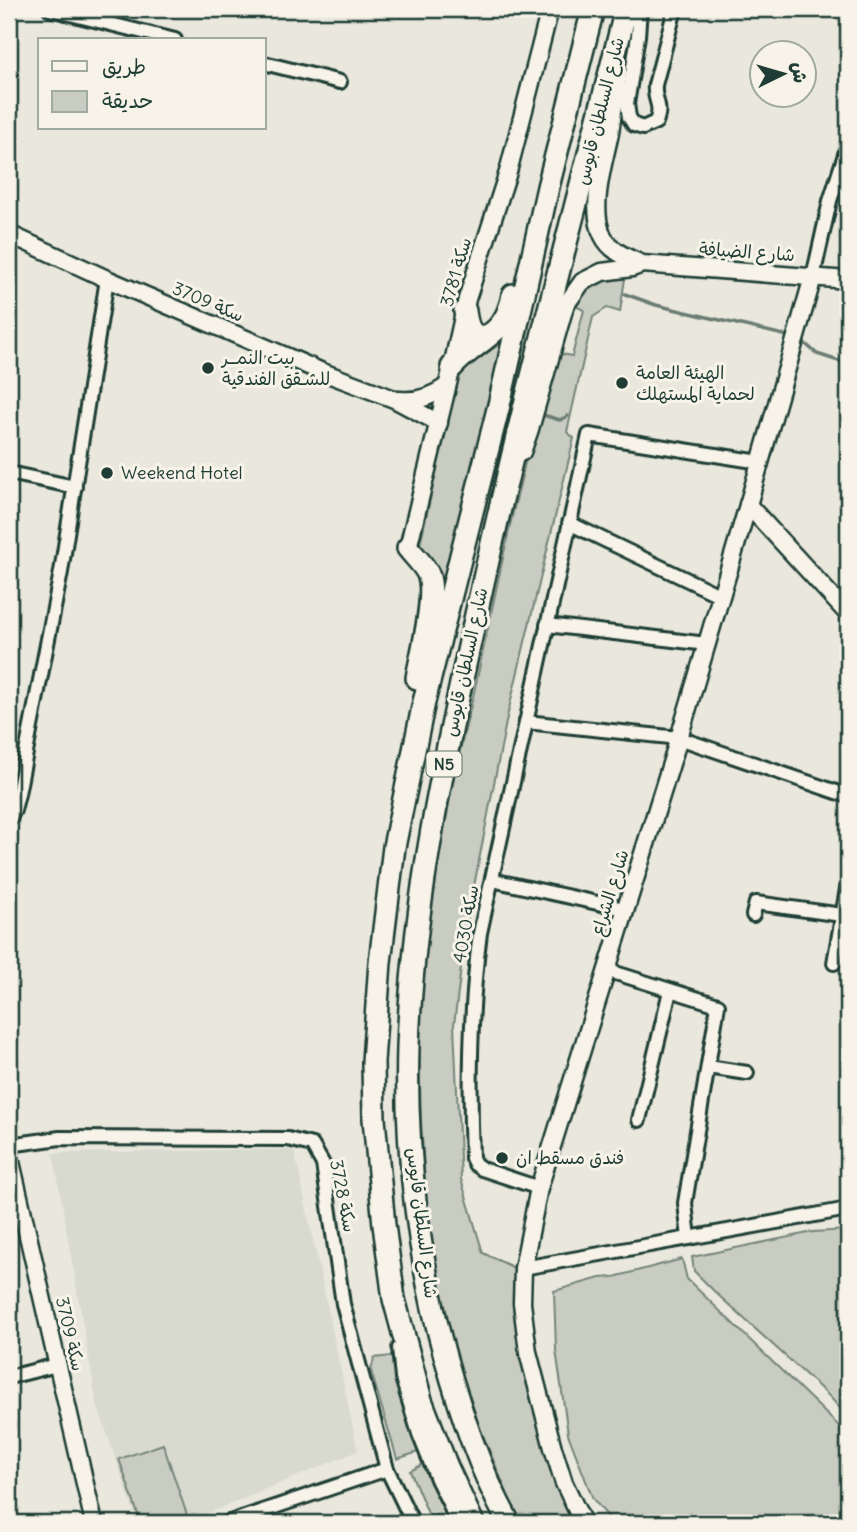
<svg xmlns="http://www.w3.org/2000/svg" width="857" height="1532" viewBox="0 0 857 1532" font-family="Delius,'Playpen Sans Arabic',sans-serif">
<rect width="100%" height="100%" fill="#eae8dd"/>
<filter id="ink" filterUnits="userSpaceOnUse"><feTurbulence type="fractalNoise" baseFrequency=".0143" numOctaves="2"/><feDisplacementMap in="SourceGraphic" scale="14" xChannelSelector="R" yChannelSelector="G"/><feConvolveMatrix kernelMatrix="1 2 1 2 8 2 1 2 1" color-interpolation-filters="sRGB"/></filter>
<g filter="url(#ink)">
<!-- built -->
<polygon fill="#d9dacf" points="294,1149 358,1451 185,1523 138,1523 97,1405 53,1153"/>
<!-- green -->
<g fill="#c8ccc1" stroke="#74847a" stroke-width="2">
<polygon points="626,272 620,312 607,308 593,317 567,432 574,438 507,717 466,927 454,1025 461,1179 483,1253 519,1270 525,1353 579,1523 522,1523 512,1505 472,1409 445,1317 427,1220 421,1121 418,1010 438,841 473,697 510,525 533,430 557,353 572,356 584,310 571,304 584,284"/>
<polygon points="505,340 444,589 419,549 458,374"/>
<polygon points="848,1230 848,1417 829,1396 717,1294 694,1271 692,1257 813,1232"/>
<polygon points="682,1259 687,1279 848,1435 848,1523 613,1523 593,1499 568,1434 556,1350 554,1291 600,1278 614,1277"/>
<polygon points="391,1356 421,1451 397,1459 371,1371 374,1358"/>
<polygon points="163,1444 188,1518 172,1523 141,1523 119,1459"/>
<polygon points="427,1462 451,1523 432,1523 410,1471"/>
</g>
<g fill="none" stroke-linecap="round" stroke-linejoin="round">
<!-- stream -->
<g stroke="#6a7c72" stroke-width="3.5">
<polyline points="625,294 656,305 788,336"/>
<polyline points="800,339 817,354 848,364"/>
<polyline points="543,415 560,420 568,416"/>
</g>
<defs>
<g id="street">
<polyline points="50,9 175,40"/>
<path d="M640,9l-2,27 -11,68 2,13 5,8 9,3 13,-6c7,-18 -3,-21 -1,-37l20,-76"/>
<polyline points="264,63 340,82"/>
<polyline points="813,277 830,201 848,145"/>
<polyline points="9,473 75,487"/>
<polyline points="569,523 721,596"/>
<polyline points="547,625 707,644"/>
<polyline points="526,722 679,738 848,796"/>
<polyline points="9,820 14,810 18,794 61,572 107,279"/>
<polyline points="492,880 625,909"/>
<polyline points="753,915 756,903 842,915"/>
<polyline points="834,963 848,883"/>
<polyline points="606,970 718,1005 685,1203 689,1238"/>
<polyline points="708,1067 747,1073"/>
<polyline points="639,1120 670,991"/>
<polyline points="9,1145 60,1138 288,1139 312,1145 323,1164 343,1304 387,1469 413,1523"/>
<path d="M539,1188l-57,-19 -7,-5 -3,-6c-3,-76 -2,-150 8,-225l109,-498 171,27"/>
<polyline points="523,1268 848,1209"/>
<polyline points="399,1348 402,1378 419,1434 437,1479 450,1505 456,1523"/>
<polyline points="9,1377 57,1365"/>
<polyline points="227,1523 387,1469"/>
</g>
<g id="secondary">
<path d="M618,73c-3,20 -5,40 -8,60 -6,29 -21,76 -7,103 8,16 24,21 39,28l206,16"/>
<polyline points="9,234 107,279 320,371 394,399 439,423"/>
<path d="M400,400c18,2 33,-4 47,-14"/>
<polyline points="522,452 530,429 565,306 582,282 602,272 632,268 642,264"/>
<polyline points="748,505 848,614"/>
<polyline points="408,548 452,367 467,299 508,172 550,9"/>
<polyline points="9,1153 94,1523"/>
<polyline points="583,1523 564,1483 553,1448 528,1352 522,1303 523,1268 539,1188 679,738 748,505 813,277"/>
</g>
<g id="highway">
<path d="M465,311c1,7 2,17 8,22 14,12 30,-9 35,-21 2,-5 4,-11 5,-17"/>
<path d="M452,367c11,-13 26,-22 39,-33"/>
<path d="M408,548c6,8 16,17 20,26 9,20 -7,81 -11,104"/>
<polyline points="473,1523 447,1467 421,1400 394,1299 384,1225 374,1119 373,1062 380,962 394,847 424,702 499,405 548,187 593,9"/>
<path d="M509,1523c-29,-52 -48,-110 -64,-167 -27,-97 -40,-208 -37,-309 5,-154 40,-305 73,-455 43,-195 96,-389 145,-583"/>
</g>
</defs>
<!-- street casing -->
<use href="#street" stroke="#1f3d34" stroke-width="18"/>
<!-- secondary casing -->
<use href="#secondary" stroke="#1f3d34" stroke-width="21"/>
<!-- highway casing -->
<use href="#highway" stroke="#1f3d34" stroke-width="26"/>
<!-- street -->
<use href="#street" stroke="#f7f3e8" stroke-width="12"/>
<!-- secondary -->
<use href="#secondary" stroke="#f7f3e8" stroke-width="16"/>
<!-- highway -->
<use href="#highway" stroke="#f7f3e8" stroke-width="21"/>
</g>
</g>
<!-- markers -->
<g fill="#1f3d34" stroke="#f7f3e8" stroke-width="2.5">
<circle cx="208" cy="368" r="7"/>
<circle cx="622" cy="383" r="7"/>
<circle cx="107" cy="473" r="7"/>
<circle cx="502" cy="1158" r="7"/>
</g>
<g text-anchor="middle" stroke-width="6" stroke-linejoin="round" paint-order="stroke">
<!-- shield labels -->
<rect fill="#f7f3e8" stroke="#60746a" stroke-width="2" x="426.5" y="751.5" width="35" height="25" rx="5"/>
<g font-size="16" font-weight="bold" fill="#1f3d34">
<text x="444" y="770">N5</text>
</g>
<!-- street labels -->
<g font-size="18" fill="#1f3d34" stroke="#f7f3e8">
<text transform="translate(600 111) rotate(-76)" y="6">شارع السلطان قابوس</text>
<text transform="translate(747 252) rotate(4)" y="6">شارع الضيافة</text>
<text transform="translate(456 272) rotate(-74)" y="6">سكة 3781</text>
<text transform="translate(208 302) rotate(23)" y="6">سكة 3709</text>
<text transform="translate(466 662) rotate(-78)" y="6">شارع السلطان قابوس</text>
<text transform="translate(610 893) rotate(-73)" y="6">شارع الشراع</text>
<text transform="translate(466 924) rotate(-80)" y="6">سكة 4030</text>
<text transform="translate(343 1196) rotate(79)" y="6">سكة 3728</text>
<text transform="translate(422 1223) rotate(83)" y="6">شارع السلطان قابوس</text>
<text transform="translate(70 1334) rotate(77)" y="6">سكة 3709</text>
</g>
<!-- poi labels -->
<g font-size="18" fill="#1f3d34" stroke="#f7f3e8" text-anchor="start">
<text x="222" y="364">بيت النمــر<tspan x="222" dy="21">للشـقق الفندقية</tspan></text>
<text x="636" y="379">الهيئة العامة<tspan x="636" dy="21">لحماية المستهلك</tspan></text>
<text x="121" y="479">Weekend Hotel</text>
<text x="516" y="1164">فندق مسقط ان</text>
</g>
</g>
<!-- margin -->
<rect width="857" height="1532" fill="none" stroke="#f7f3e8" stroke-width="35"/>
<rect x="18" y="18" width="822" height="1497" fill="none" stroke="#1f3d34" stroke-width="2.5" filter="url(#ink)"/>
<!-- legend -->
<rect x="38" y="38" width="228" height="91" fill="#f7f3e8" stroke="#a1aaa0" stroke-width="2"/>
<rect x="52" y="61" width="35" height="10" fill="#f7f3e8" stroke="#a1aaa0" stroke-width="2"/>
<text x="102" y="74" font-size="21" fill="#1f3d34">طريق</text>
<rect x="52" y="91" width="35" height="21" fill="#c8ccc1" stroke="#a1aaa0" stroke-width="2"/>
<text x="102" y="108" font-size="21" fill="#1f3d34">حديقة</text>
<!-- north arrow -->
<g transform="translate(783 74) rotate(85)"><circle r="33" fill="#f7f3e8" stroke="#a1aaa0" stroke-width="2"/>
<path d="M0-5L12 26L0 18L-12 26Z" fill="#1f3d34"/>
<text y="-10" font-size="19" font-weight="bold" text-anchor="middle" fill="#1f3d34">ش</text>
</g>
</svg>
